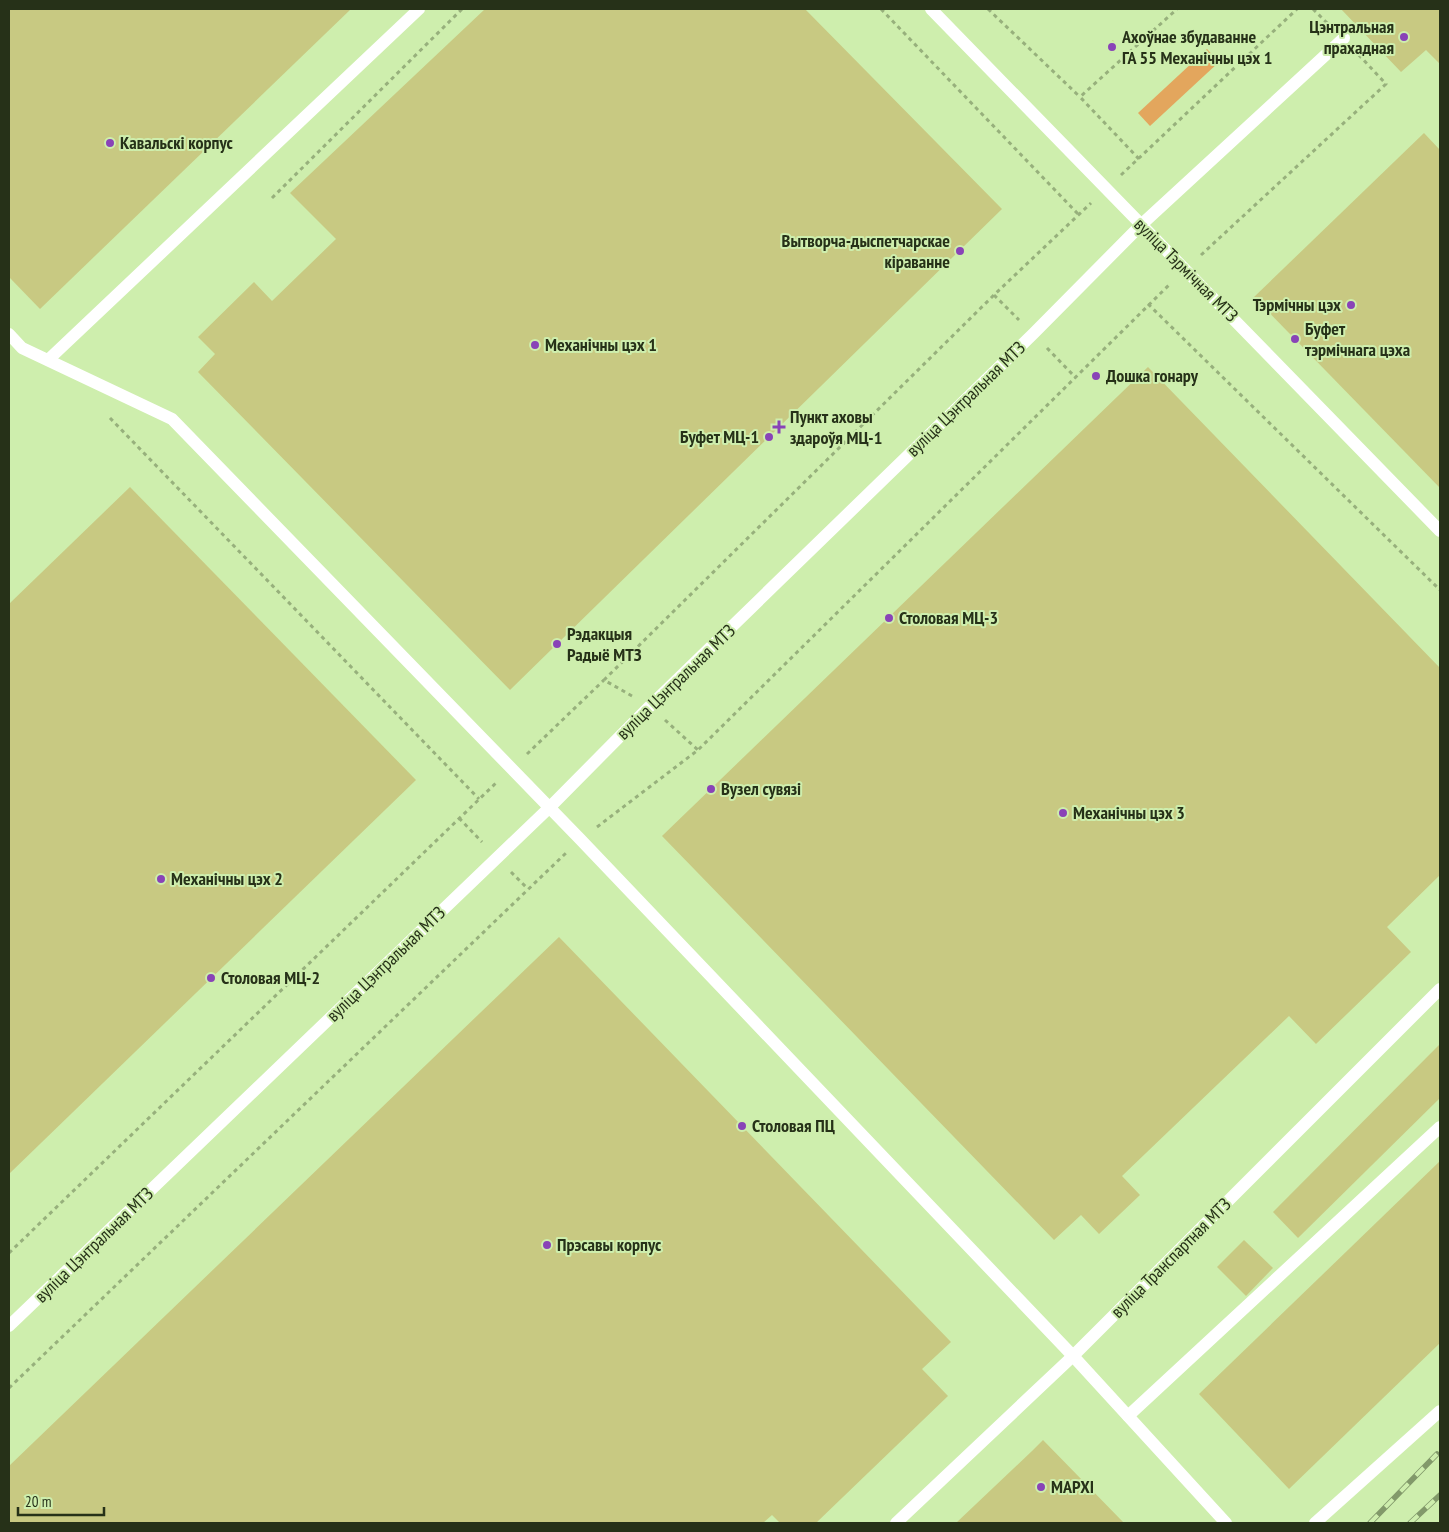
<svg xmlns="http://www.w3.org/2000/svg" width="1449" height="1532" viewBox="0 0 1449 1532" font-family="'PT Sans Narrow',sans-serif">
<rect width="100%" height="100%" fill="#ceeead"/>
<!-- green -->
<polygon fill="#e3a65d" points="1207,49 1219,62 1150,126 1138,113"/>
<!-- building -->
<g fill="#c8c982">
<polygon points="9,9 351,9 40,309 9,277"/>
<polygon points="485,9 805,9 1002,209 510,690 198,372 215,354 198,337 254,282 272,301 336,239 290,193"/>
<polygon points="1341,9 1440,9 1440,64 1426,50 1401,72"/>
<polygon points="1113,40 1118,48 1111,53 1106,46"/>
<polygon points="1424,133 1440,150 1440,488 1254,297"/>
<polygon points="1148,367 1440,668 1440,875 1387,927 1411,952 1316,1044 1289,1016 1122,1176 1140,1195 1099,1234 1081,1215 1054,1240 662,836"/>
<polygon points="130,487 416,780 9,1174 9,604"/>
<polygon points="559,937 951,1342 922,1369 948,1396 816,1523 780,1523 772,1515 763,1523 9,1523 9,1466"/>
<polygon points="1440,1044 1440,1098 1298,1238 1273,1212"/>
<polygon points="1440,1161 1440,1343 1289,1489 1199,1394"/>
<polygon points="1244,1240 1273,1268 1246,1296 1217,1267"/>
<polygon points="1043,1440 1124,1523 956,1523 1032,1451"/>
</g>
<g fill="none" stroke-linecap="round" stroke-linejoin="round">
<!-- path -->
<g stroke="#97b07c" stroke-width="3" stroke-dasharray="4 4" stroke-linecap="butt">
<polyline points="881,9 1078,214"/>
<polyline points="988,9 1080,97"/>
<polyline points="1313,9 1328,24"/>
<polyline points="1139,159 1080,97 1177,9"/>
<polyline points="1121,175 1297,9"/>
<polyline points="272,198 462,9"/>
<polyline points="1201,255 1386,84 1357,53"/>
<polyline points="994,295 1019,320"/>
<polyline points="1148,304 1440,590"/>
<polyline points="1047,348 1076,378"/>
<polyline points="110,418 479,799"/>
<polyline points="632,696 604,680 994,295 1091,203"/>
<polyline points="665,720 698,750"/>
<polyline points="527,754 604,680"/>
<polyline points="459,818 482,842"/>
<polyline points="597,827 698,750 1171,283"/>
<polyline points="511,872 528,889"/>
<polyline points="9,1253 497,782"/>
<polyline points="9,1388 566,853"/>
</g>
<!-- service -->
<g stroke="#fff" stroke-width="12">
<polyline points="931,9 1440,531"/>
<polyline points="9,334 22,348 172,419 580,839 1073,1356 1226,1523"/>
<polyline points="48,360 419,9"/>
<polyline points="9,1326 550,807 649,707 1033,334 1141,225 1344,38"/>
<polyline points="1128,1416 1440,1127"/>
<polyline points="896,1523 1073,1356 1440,989"/>
<polyline points="1315,1523 1440,1411"/>
</g>
<defs>
<g id="rail">
<polyline points="1370,1523 1437,1454"/>
<polyline points="1410,1523 1440,1495"/>
</g>
</defs>
<!-- rail casing -->
<use href="#rail" stroke="#82996a" stroke-width="5.5"/>
<!-- rail -->
<use href="#rail" stroke="#ceeead" stroke-width="4" stroke-dasharray="11" stroke-linecap="butt"/>
</g>
<!-- markers -->
<g fill="#8943b7" stroke="#ceeead" stroke-width="2">
<circle cx="1404" cy="37" r="5"/>
<circle cx="1112" cy="47" r="5"/>
<circle cx="110" cy="143" r="5"/>
<circle cx="960" cy="251" r="5"/>
<circle cx="1351" cy="305" r="5"/>
<circle cx="1295" cy="339" r="5"/>
<circle cx="535" cy="345" r="5"/>
<circle cx="1096" cy="376" r="5"/>
<path d="M776.5 419.5h5v5h5v5h-5v5h-5v-5h-5v-5h5z"/>
<circle cx="769" cy="437" r="5"/>
<circle cx="889" cy="618" r="5"/>
<circle cx="557" cy="644" r="5"/>
<circle cx="711" cy="789" r="5"/>
<circle cx="1063" cy="813" r="5"/>
<circle cx="161" cy="879" r="5"/>
<circle cx="211" cy="978" r="5"/>
<circle cx="742" cy="1126" r="5"/>
<circle cx="547" cy="1245" r="5"/>
<circle cx="1041" cy="1487" r="5"/>
</g>
<g text-anchor="middle" stroke-width="4" stroke-linejoin="round" paint-order="stroke">
<!-- poi labels -->
<g font-size="18" font-weight="bold" fill="#263118" stroke="#ceeead" text-anchor="start">
<text x="1394" y="33" text-anchor="end">Цэнтральная<tspan x="1394" dy="21">прахадная</tspan></text>
<text x="1122" y="43">Ахоўнае збудаванне<tspan x="1122" dy="21">ГА 55 Механічны цэх 1</tspan></text>
<text x="120" y="149">Кавальскі корпус</text>
<text x="950" y="247" text-anchor="end">Вытворча-дыспетчарскае<tspan x="950" dy="21">кіраванне</tspan></text>
<text x="1341" y="311" text-anchor="end">Тэрмічны цэх</text>
<text x="1305" y="335">Буфет<tspan x="1305" dy="21">тэрмічнага цэха</tspan></text>
<text x="545" y="351">Механічны цэх 1</text>
<text x="1106" y="382">Дошка гонару</text>
<text x="790" y="423">Пункт аховы<tspan x="790" dy="21">здароўя МЦ-1</tspan></text>
<text x="759" y="443" text-anchor="end">Буфет МЦ-1</text>
<text x="899" y="624">Столовая МЦ-3</text>
<text x="567" y="640">Рэдакцыя<tspan x="567" dy="21">Радыё МТЗ</tspan></text>
<text x="721" y="795">Вузел сувязі</text>
<text x="1073" y="819">Механічны цэх 3</text>
<text x="171" y="885">Механічны цэх 2</text>
<text x="221" y="984">Столовая МЦ-2</text>
<text x="752" y="1132">Столовая ПЦ</text>
<text x="557" y="1251">Прэсавы корпус</text>
<text x="1051" y="1493">МАРХІ</text>
</g>
<!-- street labels -->
<g font-size="18" fill="#263118" stroke="#ceeead">
<text transform="translate(1186 270) rotate(45)" y="6">вуліца Тэрмічная МТЗ</text>
<text transform="translate(966 399) rotate(-44)" y="6">вуліца Цэнтральная МТЗ</text>
<text transform="translate(676 682) rotate(-44)" y="6">вуліца Цэнтральная МТЗ</text>
<text transform="translate(386 964) rotate(-44)" y="6">вуліца Цэнтральная МТЗ</text>
<text transform="translate(94 1245) rotate(-44)" y="6">вуліца Цэнтральная МТЗ</text>
<text transform="translate(1171 1258) rotate(-45)" y="6">вуліца Транспартная МТЗ</text>
</g>
</g>
<!-- border -->
<rect width="1449" height="1532" fill="none" stroke="#263118" stroke-width="20"/>
<!-- scale -->
<path d="M18 1507v8h86v-8" fill="none" stroke="#263118" stroke-width="2.5"/>
<text x="25" y="1507" font-size="15" fill="#263118" stroke="#ceeead" stroke-width="4" paint-order="stroke">20 m</text>
</svg>
